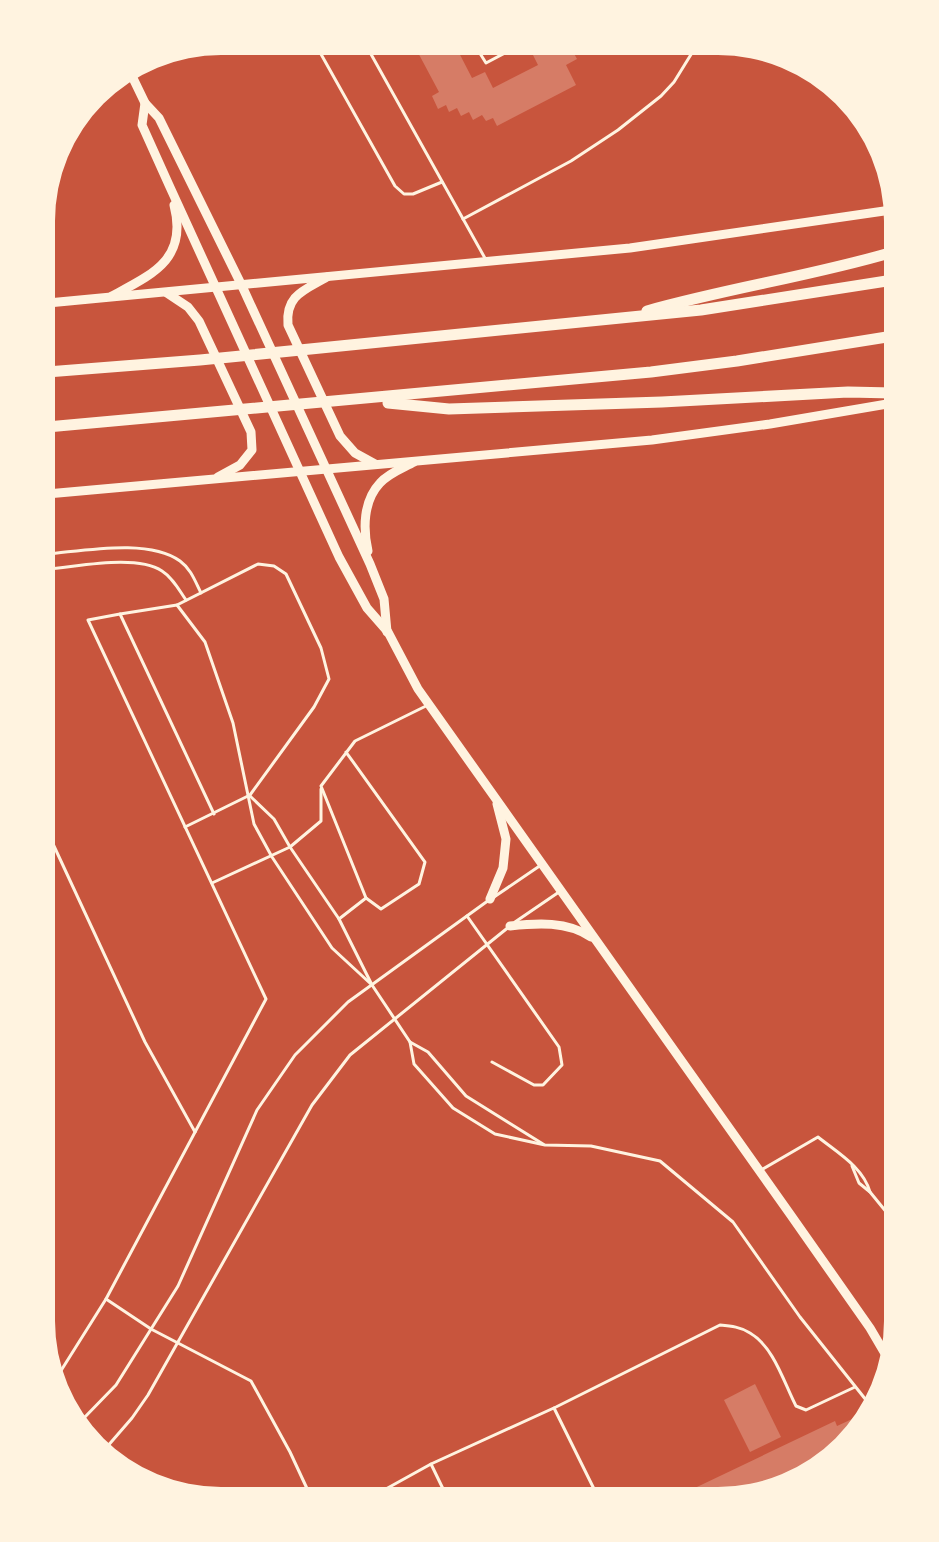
<svg xmlns="http://www.w3.org/2000/svg" width="939" height="1542" viewBox="0 0 939 1542" font-family="'Playfair Display',serif">
<rect width="100%" height="100%" fill="#c8553d"/>
<!-- building -->
<g fill="#d67c66">
<polygon points="415,47 456,47 472,78 485,72 493,88 538,65 533,55 548,47 555,47 559,54 571,48 577,59 566,65 576,85 497,126 493,118 486,121 482,115 473,120 469,112 461,116 457,108 449,112 446,105 438,109 432,96 439,92"/>
<polygon points="755,1384 781,1437 750,1452 724,1400"/>
<polygon points="863,1414 857,1427 785,1483 718,1496 678,1496 835,1421 837,1426"/>
</g>
<g fill="none" stroke-linecap="round" stroke-linejoin="round">
<!-- service -->
<g stroke="#fff3e0" stroke-width="3">
<polyline points="317,47 395,186 404,194 413,194 442,182"/>
<polyline points="367,47 486,260"/>
<polyline points="476,47 486,63 516,47"/>
<polyline points="463,219 571,161 618,130 661,96 674,82 695,48"/>
<path d="M47,554c36,-3 102,-16 133,7 11,8 15,20 21,32"/>
<path d="M47,569c30,-2 89,-15 115,2 11,7 17,19 24,29"/>
<polyline points="177,605 258,564 274,566 286,574 321,648 329,679 314,707 250,795 185,827"/>
<polyline points="120,614 88,620 266,999 106,1299 151,1329 251,1381 290,1452 310,1495"/>
<polyline points="346,752 425,862 419,884 381,909 366,898 321,786 355,741 428,705"/>
<polyline points="250,796 274,819 290,847 339,919 372,985 410,1042 428,1052 466,1096 543,1144"/>
<polyline points="214,814 120,614 177,605 205,642 233,723 254,824 272,857 332,948 372,985"/>
<polyline points="47,831 145,1042 195,1132"/>
<polyline points="212,883 290,847 321,821 321,789"/>
<polyline points="494,897 541,865"/>
<polyline points="467,916 559,1047 562,1065 543,1085 534,1085 492,1062"/>
<polyline points="339,919 366,898"/>
<polyline points="515,922 559,892"/>
<polyline points="410,1042 414,1064 453,1108 495,1134 545,1145 591,1146 660,1161 733,1222 800,1317 870,1405"/>
<polyline points="852,1166 859,1183 870,1192 892,1219"/>
<path d="M761,1170l57,-33c20,16 45,30 52,55"/>
<polyline points="57,1377 106,1299"/>
<polyline points="554,1408 597,1495"/>
<polyline points="83,1419 116,1385 178,1286 257,1110 295,1055 348,1002 489,900"/>
<polyline points="106,1448 132,1418 148,1395 312,1105 350,1055 510,926"/>
<path d="M431,1464l125,-57 164,-82c11,1 21,2 30,8 24,14 34,50 46,73l10,4 49,-23"/>
<polyline points="375,1495 431,1464 446,1495"/>
</g>
<!-- secondary -->
<g stroke="#fff3e0" stroke-width="9">
<polyline points="131,74 145,103 159,118 242,286 370,564 384,599 387,632"/>
<polyline points="145,103 142,125 169,185 339,557 367,608 388,632 418,689 790,1214 870,1328 887,1357"/>
<path d="M327,277c-22,13 -42,18 -39,48l52,111 15,17 20,11"/>
<polyline points="167,293 188,307 199,321 251,432 252,450 240,465 218,477"/>
<path d="M112,296c41,-22 76,-37 62,-91"/>
<polyline points="48,303 630,248 891,210"/>
<polyline points="47,494 652,440 770,424 893,403"/>
<path d="M368,551c-5,-22 -5,-50 12,-68 9,-10 23,-15 34,-21"/>
<polyline points="490,899 503,868 506,839 497,804"/>
<path d="M510,926c27,-3 57,-5 81,11"/>
</g>
<!-- motorway -->
<g stroke="#fff3e0" stroke-width="11">
<path d="M647,311c81,-23 165,-35 246,-59"/>
<polyline points="47,372 200,360 701,310 893,280"/>
<polyline points="388,403 449,409 662,402 848,392 893,393"/>
<polyline points="47,427 651,372 737,361 893,336"/>
</g>
</g>
<!-- crop -->
<path d="M0 0H939V1542H0ZM221 55H718A166 166 0 0 1 884 221V1321A166 166 0 0 1 718 1487H221A166 166 0 0 1 55 1321V221A166 166 0 0 1 221 55Z" fill="#fff3e0" fill-rule="evenodd"/>
</svg>
